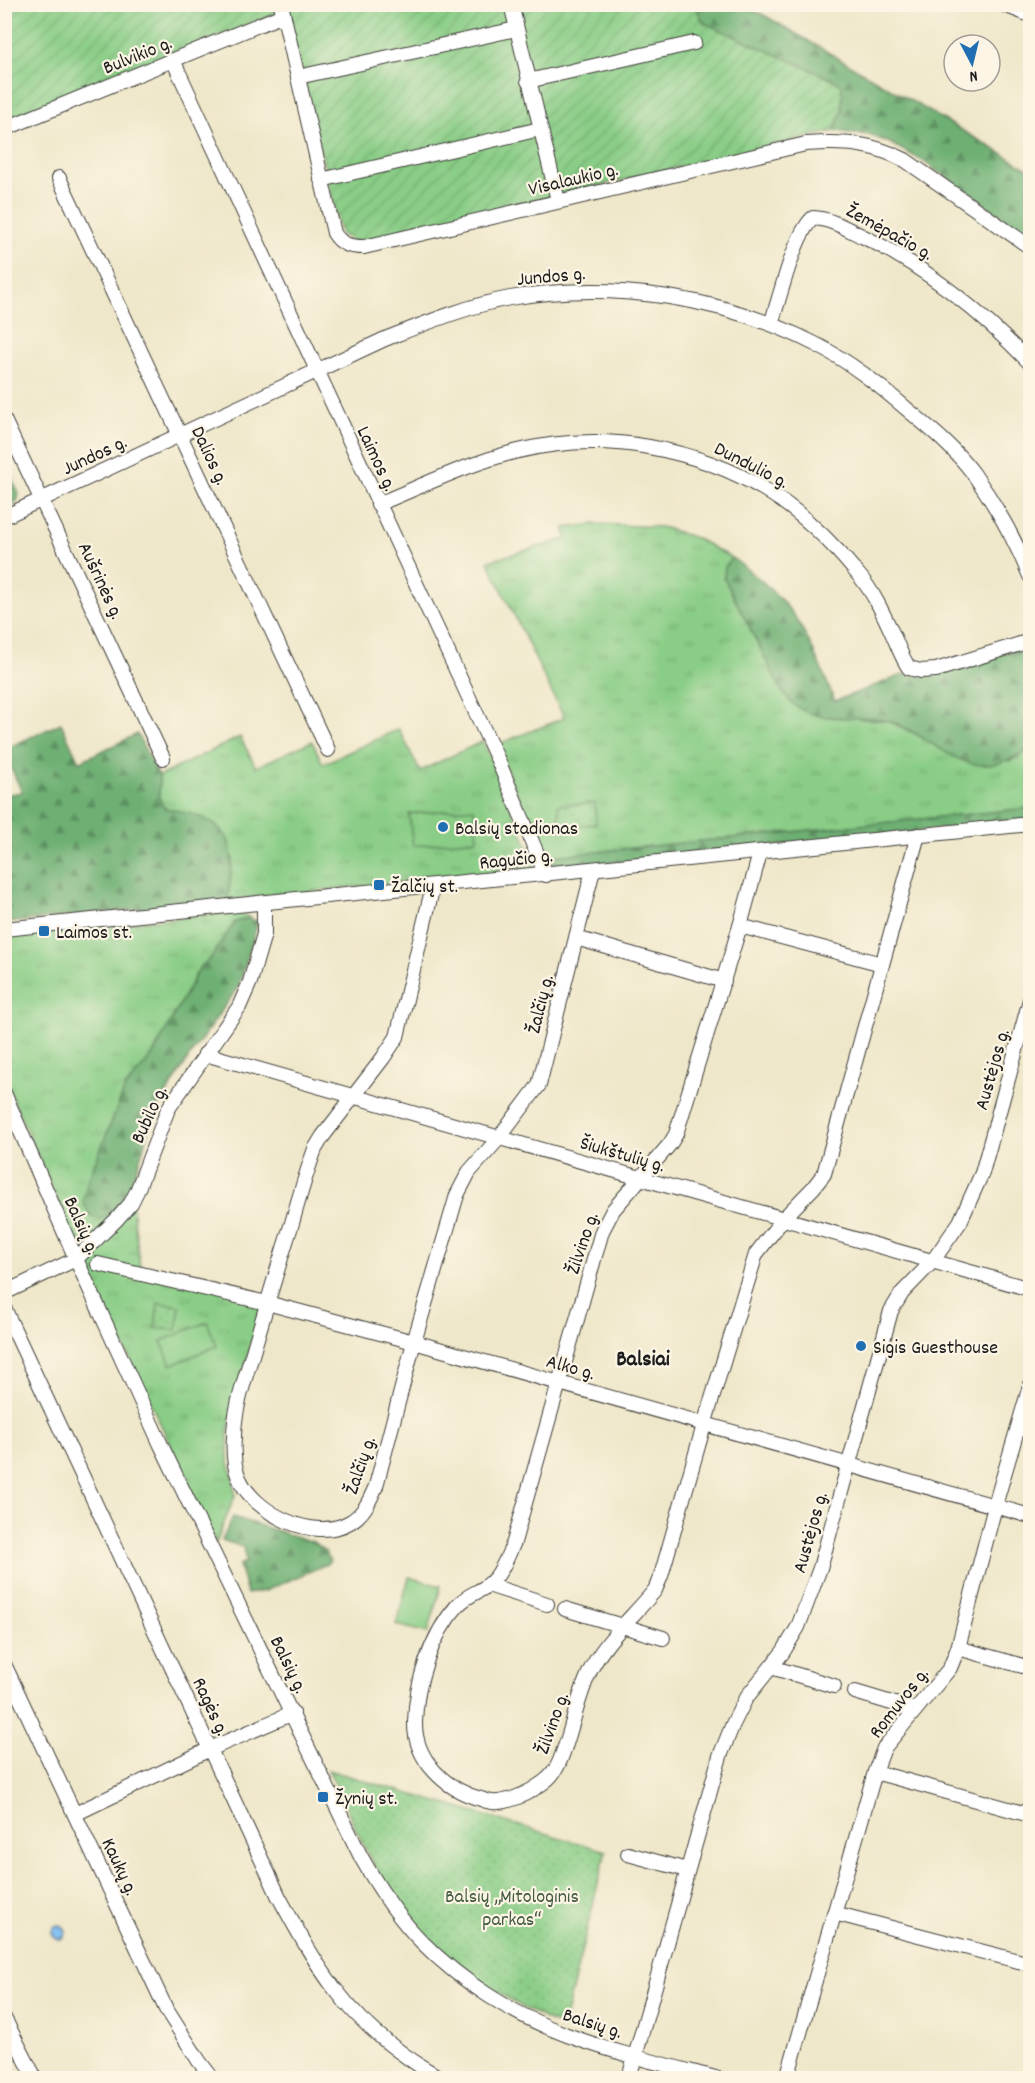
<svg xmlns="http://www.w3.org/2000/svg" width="1035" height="2083" viewBox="0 0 1035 2083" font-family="Dekko,sans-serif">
<defs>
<pattern id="grass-tufts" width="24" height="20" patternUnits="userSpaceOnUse" patternTransform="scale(1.5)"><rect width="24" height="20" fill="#89cd86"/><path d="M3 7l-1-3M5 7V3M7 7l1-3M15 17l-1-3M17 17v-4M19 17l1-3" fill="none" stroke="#76af73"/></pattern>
<pattern id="forest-firs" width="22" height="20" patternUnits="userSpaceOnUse" patternTransform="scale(1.5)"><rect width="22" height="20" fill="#6eb073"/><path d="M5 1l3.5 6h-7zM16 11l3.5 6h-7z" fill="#5a8e5e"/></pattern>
<pattern id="park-dots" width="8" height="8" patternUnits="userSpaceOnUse" patternTransform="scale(1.5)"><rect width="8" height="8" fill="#89cd86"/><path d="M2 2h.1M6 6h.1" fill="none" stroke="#76af73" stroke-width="1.8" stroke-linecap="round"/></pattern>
<pattern id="garden-furrows" width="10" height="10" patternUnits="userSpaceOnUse" patternTransform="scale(1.5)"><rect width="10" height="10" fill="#89cd86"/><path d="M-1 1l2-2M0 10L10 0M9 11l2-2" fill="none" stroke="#76af73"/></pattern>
<pattern id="water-waves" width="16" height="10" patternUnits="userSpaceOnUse" patternTransform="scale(1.5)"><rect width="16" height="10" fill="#7fbef3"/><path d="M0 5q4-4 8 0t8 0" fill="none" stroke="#6da3d0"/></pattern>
</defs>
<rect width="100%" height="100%" fill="#fcf5e5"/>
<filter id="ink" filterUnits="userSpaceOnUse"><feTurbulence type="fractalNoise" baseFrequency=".0167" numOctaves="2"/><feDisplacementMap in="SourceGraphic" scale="12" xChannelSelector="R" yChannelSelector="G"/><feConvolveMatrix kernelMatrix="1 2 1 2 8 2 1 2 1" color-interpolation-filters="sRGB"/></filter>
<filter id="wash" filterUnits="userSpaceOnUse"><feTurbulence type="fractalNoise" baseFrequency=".008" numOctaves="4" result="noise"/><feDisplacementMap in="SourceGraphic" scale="24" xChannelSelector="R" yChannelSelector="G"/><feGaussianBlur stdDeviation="1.35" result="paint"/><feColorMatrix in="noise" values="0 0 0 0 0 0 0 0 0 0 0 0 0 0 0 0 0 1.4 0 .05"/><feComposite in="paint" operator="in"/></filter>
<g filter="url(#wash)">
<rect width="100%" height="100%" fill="#efe7c9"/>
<!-- grass -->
<g fill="url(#grass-tufts)" stroke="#527451" stroke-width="1.5">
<polygon points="595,524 662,527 696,538 732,558 725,567 724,578 779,684 790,701 862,719 888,721 920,736 1010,761 1030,749 1030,808 544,857 496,745 564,718 488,561 566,539 565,528"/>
<polygon points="399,729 420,771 483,741 536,865 532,869 228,900 233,857 191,814 164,808 159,797 159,776 240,737 256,767 312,741 323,764"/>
<polygon points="234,912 241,912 249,918 235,923 211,958 200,967 152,1056 125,1088 109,1214 130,1190 140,1266 263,1299 228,1430 228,1458 234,1482 235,1496 216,1543 75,1241 5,1081 4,935"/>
</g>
<!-- forest -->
<g fill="url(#forest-firs)" stroke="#456648" stroke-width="1.5">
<polygon points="694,5 739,5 764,15 1030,170 1030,237 923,161 888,142 869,135 834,131 842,110 842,86 834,80 704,23"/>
<polygon points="4,462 19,494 17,502 4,510"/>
<path d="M732,558c27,19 56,43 72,74 12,22 21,46 31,69l70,-27 16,2 109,-31v104c-15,9 -29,16 -47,16 -31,0 -64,-35 -94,-44 -33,-9 -69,6 -97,-18 -11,-9 -17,-27 -24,-39 -14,-29 -29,-57 -44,-86l1,-11z"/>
<path d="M61,723l18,39 58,-28 22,42v21l5,11c9,2 19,3 28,6 50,16 40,44 36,86l-223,23v-128l17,-3 -17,-37v-6z"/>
<polygon points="1030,808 1030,820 559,868 552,865 544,857"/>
<polygon points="249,918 258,922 239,986 189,1057 154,1115 130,1190 109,1214 99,1220 90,1215 83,1202 87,1183 125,1088 152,1056 200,967 211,958 235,922"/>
<polygon points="233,1517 313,1542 325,1551 330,1560 327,1564 265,1591 247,1594 239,1565 246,1562 243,1547 222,1540"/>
</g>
<!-- park -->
<g fill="url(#park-dots)" stroke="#527451" stroke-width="1.5">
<polygon points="595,803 596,824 560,827 558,805"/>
<polygon points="158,1303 180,1306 177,1330 155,1328"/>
<path d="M328,1770l278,81 -43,176c-73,-32 -145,-84 -185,-154 -19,-33 -32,-69 -50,-103z"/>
</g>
<!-- garden -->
<polygon fill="url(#garden-furrows)" stroke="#527451" stroke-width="1.5" points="5,4 694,5 704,23 834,80 842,86 842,110 834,131 359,242 354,242 341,234 286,10 5,119"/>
<!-- pitch -->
<g fill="#89cd86" stroke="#527451" stroke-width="1.5">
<polygon points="474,808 477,839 413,846 409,814"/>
<polygon points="207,1322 217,1346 171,1365 161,1341"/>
<polygon points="409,1577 441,1586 428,1633 396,1625"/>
</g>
<!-- water -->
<circle fill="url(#water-waves)" stroke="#4e6d88" stroke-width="1.5" cx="59" cy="1932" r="7"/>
</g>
<g filter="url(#ink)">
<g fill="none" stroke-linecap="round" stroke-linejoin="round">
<defs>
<g id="street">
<path d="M281,4l53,229c7,12 17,14 30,14l442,-103c38,-3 65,-1 99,16l125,87"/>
<polyline points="511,4 558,201"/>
<polyline points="1002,4 1030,15"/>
<polyline points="173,60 497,758 546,875"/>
<polyline points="298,77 516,29"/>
<polyline points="528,81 694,43"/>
<polyline points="4,129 283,15"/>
<polyline points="59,178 328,750"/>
<polyline points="321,180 540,129"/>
<path d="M771,324c9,-26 23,-89 42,-106 19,1 34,11 51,19 64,31 117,75 166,126"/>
<polyline points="4,420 163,758"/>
<path d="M378,504c44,-18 89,-40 136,-52 44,-11 90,-13 135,-5 89,16 151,56 208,126 16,18 26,40 36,62 5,11 9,23 16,33l12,3 15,-1 94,-29"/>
<path d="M4,517l381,-178c41,-16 82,-33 125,-41 103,-18 213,-1 305,46 34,17 64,41 93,66 23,19 47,39 65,63 23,32 42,67 57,103"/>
<path d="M760,853l-20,73 -64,208 -6,10 -57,66 -11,21 -88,311c-7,15 -13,33 -26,43 -10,8 -20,9 -30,20 -27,30 -42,77 -43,117 -1,38 31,68 66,77 5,2 11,4 17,3 13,-1 23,-6 34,-12 7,-5 16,-9 21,-17 7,-8 9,-19 13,-29 8,-24 13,-50 24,-73 15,-31 44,-55 65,-81l6,-14 43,-151 52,-171 27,-35 30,-31 11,-14 94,-339"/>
<path d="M433,886l-36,151 -14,21 -60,78 -8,13c-9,24 -16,49 -23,74 -13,40 -25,81 -37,122 -8,29 -21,61 -21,92 -1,14 -1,28 5,41 15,35 75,65 111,44 14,-8 20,-22 26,-36l38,-144 43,-147 12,-23 30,-34 40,-53 54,-215"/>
<polyline points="740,926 882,964"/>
<polyline points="4,929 1030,824"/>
<polyline points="576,938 724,981"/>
<polyline points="205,1054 1030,1289"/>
<path d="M4,1093l72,166 85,186 200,412c17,30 36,60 61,85 39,40 92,73 145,93 48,18 99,30 149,43"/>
<polyline points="98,1264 267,1303 414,1342 1030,1516"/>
<polyline points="4,1293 76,1259 117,1219 131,1203 137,1191 168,1109 239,1007 250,982 264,934 264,903"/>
<path d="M4,1308l275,589c17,31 34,63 56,92 28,37 65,66 105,89"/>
<polyline points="488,1585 547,1604"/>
<polyline points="565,1609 663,1638"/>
<polyline points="958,1648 1030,1668"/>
<polyline points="4,1664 166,2009 199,2061 212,2078"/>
<polyline points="771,1667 834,1686"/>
<polyline points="855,1692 915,1710"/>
<polyline points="875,1772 1030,1815"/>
<polyline points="75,1814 210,1749 293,1713"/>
<polyline points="628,1854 687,1870"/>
<polyline points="834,1913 1030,1964"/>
<polyline points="4,2018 35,2078"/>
<polyline points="629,2078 720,1756 733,1724 746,1698 783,1652 798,1627 820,1568 891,1311 902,1293 932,1262 960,1222 982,1173 1030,1000"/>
<polyline points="787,2078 875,1772 884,1748 950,1668 958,1648 998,1495 1030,1386"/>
</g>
</defs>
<!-- street casing -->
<use href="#street" stroke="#3c3a36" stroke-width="16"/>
<!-- street -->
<use href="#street" stroke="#fff" stroke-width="14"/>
</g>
</g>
<!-- markers -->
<g fill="#1f6fb2" stroke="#fcf5e5" stroke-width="2">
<circle cx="443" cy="827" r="6"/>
<rect x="373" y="879" width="12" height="12" rx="3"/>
<rect x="38" y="925" width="12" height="12" rx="3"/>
<circle cx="861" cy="1346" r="6"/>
<rect x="317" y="1791" width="12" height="12" rx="3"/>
</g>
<g text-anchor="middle" stroke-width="4.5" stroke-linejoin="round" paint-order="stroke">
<!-- street labels -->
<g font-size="20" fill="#1c1c1c" stroke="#fcf5e5">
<text transform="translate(137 54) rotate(-22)" y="7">Bulvikio g.</text>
<text transform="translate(573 178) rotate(-13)" y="7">Visalaukio g.</text>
<text transform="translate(890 231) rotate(29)" y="7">Žemėpačio g.</text>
<text transform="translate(551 275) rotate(-5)" y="7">Jundos g.</text>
<text transform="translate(94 454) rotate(-25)" y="7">Jundos g.</text>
<text transform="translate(211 455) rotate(65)" y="7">Dalios g.</text>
<text transform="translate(378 458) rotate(65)" y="7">Laimos g.</text>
<text transform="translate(752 464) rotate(27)" y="7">Dundulio g.</text>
<text transform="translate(102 580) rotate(65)" y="7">Aušrinės g.</text>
<text transform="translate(516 858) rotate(-6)" y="7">Ragučio g.</text>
<text transform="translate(539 1004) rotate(-76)" y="7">Žalčių g.</text>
<text transform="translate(991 1069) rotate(-74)" y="7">Austėjos g.</text>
<text transform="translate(148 1114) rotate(-65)" y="7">Bubilo g.</text>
<text transform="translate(623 1153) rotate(16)" y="7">Šiukštulių g.</text>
<text transform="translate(83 1225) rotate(66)" y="7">Balsių g.</text>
<text transform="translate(581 1243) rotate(-71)" y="7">Žilvino g.</text>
<text transform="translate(571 1366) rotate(16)" y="7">Alko g.</text>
<text transform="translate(359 1465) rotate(-71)" y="7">Žalčių g.</text>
<text transform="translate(809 1532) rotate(-74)" y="7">Austėjos g.</text>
<text transform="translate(290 1664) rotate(64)" y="7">Balsių g.</text>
<text transform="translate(898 1702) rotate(-52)" y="7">Romuvos g.</text>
<text transform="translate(212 1706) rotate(65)" y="7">Ragės g.</text>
<text transform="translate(551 1723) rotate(-70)" y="7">Žilvino g.</text>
<text transform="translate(121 1866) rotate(65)" y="7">Kaukų g.</text>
<text transform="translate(593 2022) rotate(18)" y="7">Balsių g.</text>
</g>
<!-- poi labels -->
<g font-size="20" fill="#1c1c1c" stroke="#fcf5e5" text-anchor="start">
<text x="455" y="834">Balsių stadionas</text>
<text x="391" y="892">Žalčių st.</text>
<text x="56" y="938">Laimos st.</text>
<text x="873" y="1353">Sigis Guesthouse</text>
<text x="335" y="1804">Žynių st.</text>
</g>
<!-- park labels -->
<g font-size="20" fill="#425a41" stroke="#fcf5e5">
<text x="512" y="1902">Balsių „Mitologinis<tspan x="512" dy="23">parkas“</tspan></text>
</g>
<!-- quarter labels -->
<g font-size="22" font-weight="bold" fill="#1c1c1c" stroke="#fcf5e5">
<text x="643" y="1365">Balsiai</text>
</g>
</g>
<!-- margin -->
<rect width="1035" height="2083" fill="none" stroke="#fcf5e5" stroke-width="24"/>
<!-- north arrow -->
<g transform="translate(972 63) rotate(173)"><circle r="28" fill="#fcf5e5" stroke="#a29e95" stroke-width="1.5"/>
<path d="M0-4.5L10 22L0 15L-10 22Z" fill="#1f6fb2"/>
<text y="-9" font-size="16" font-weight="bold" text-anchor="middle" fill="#1c1c1c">N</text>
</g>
</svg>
